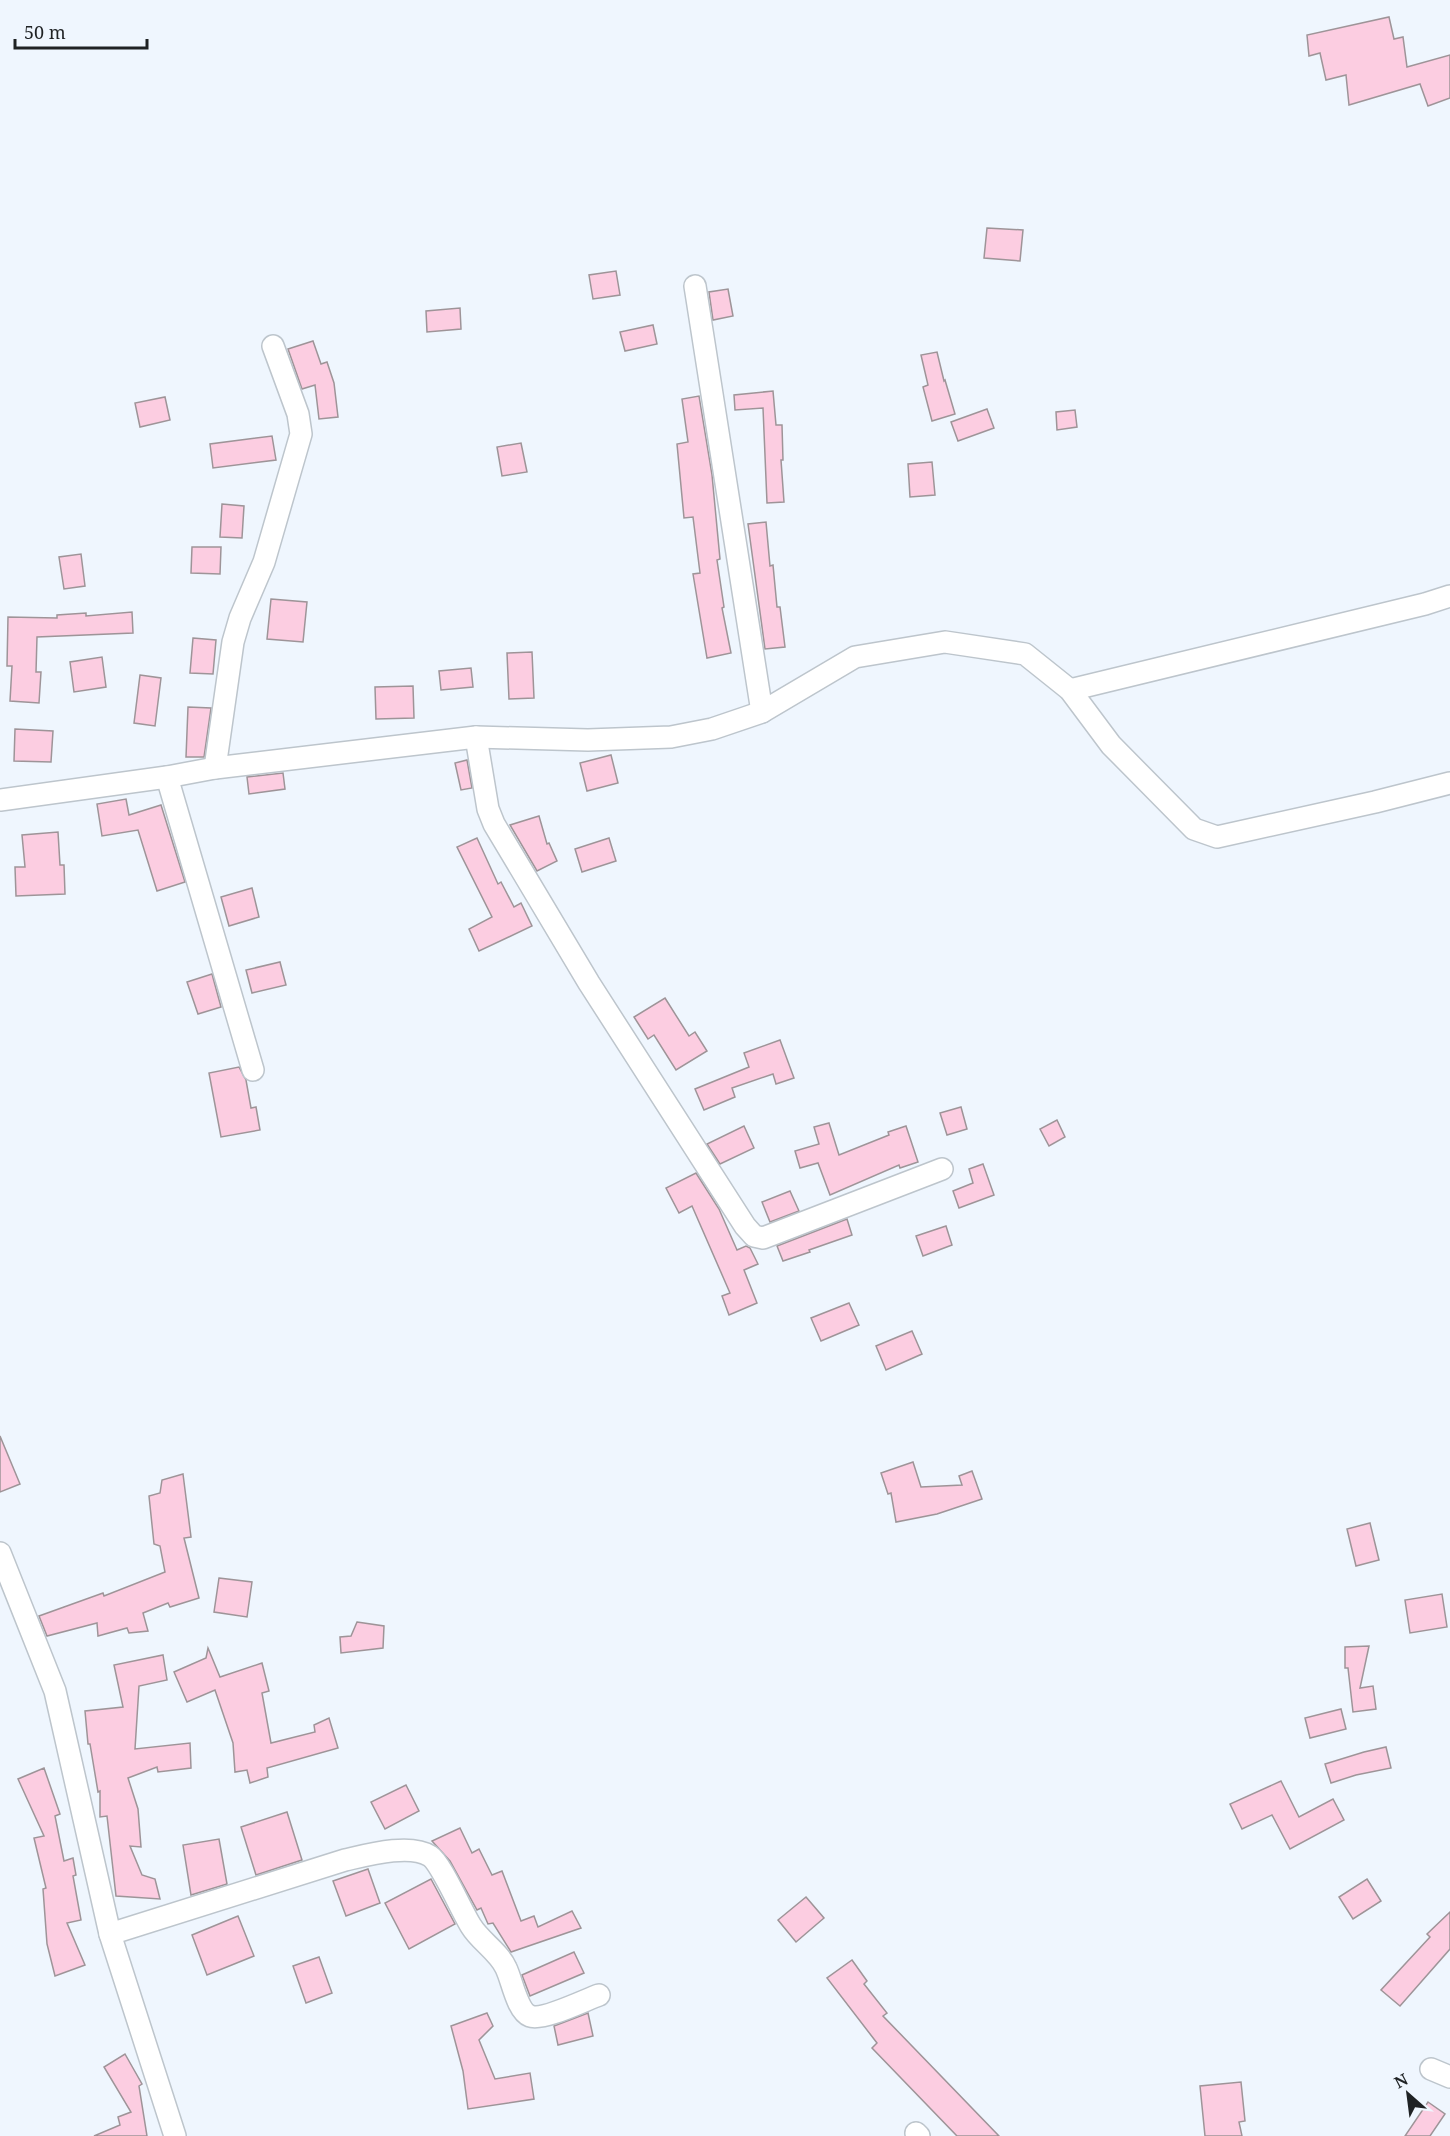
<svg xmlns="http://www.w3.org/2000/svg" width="1450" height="2136" viewBox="0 0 1450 2136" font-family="'Noto Serif',serif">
<rect width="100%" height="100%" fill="#eff6fe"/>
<!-- building -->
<g fill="#fccde1" stroke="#9e9498" stroke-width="1.5">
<polygon points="1389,17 1394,39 1403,37 1407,67 1450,55 1450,98 1428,106 1420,84 1349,105 1346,75 1326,80 1320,53 1309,56 1307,35"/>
<polygon points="987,228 1023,230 1020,261 984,258"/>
<polygon points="616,271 620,295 593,299 589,275"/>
<polygon points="728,289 733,316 713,320 709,292"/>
<polygon points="460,308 461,329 427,332 426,311"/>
<polygon points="653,325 657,344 625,351 620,332"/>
<polygon points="313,341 321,364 327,362 334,383 338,417 319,419 315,385 302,389 288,349"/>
<polygon points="937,352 944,381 945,380 955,414 932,421 923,387 928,385 921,355"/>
<polygon points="773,391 776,425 782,425 783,460 781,460 784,502 767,503 763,408 735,410 734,395"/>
<polygon points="699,396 712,475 720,559 717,560 724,607 722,608 731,653 707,658 693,574 700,573 693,517 684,518 677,444 688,442 682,399"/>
<polygon points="165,397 170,420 140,427 135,403"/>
<polygon points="987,409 994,428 958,441 951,422"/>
<polygon points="1075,410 1077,427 1057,430 1056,412"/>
<polygon points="272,436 276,460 213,468 210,444"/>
<polygon points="521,443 527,472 502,476 497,447"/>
<polygon points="932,462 935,495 910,497 908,464"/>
<polygon points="222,504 244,506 242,538 220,537"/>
<polygon points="766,522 770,566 773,565 777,607 780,607 785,647 765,649 748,524"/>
<polygon points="192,547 221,547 220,574 191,573"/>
<polygon points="81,554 85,586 64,589 59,557"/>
<polygon points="271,599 307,602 303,642 267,639"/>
<polygon points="132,612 133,633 37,637 36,672 41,672 39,703 10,701 12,666 7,666 8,617 57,618 57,615 86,613 86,616"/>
<polygon points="193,638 216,640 213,674 190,673"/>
<polygon points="532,652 534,698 509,699 507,653"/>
<polygon points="102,657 106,687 74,692 70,662"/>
<polygon points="471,668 473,687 441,690 439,671"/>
<polygon points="140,675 161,678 155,726 134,723"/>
<polygon points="413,686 414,718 376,719 375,687"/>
<polygon points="188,707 211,708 204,757 186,757"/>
<polygon points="15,729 53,731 51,762 14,761"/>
<polygon points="611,755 618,783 587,791 580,763"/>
<polygon points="467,760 472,788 461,790 455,763"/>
<polygon points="283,773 285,789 249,794 247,777"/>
<polygon points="126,799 129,815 161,805 185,882 157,891 138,830 102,836 97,804"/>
<polygon points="539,816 547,844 549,843 557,861 537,871 510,825"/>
<polygon points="58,832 60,865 64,865 65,894 16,896 15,867 25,867 22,835"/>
<polygon points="477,838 498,884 501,882 514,907 521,903 532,926 479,951 469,929 492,917 457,847"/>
<polygon points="609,838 616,861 582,872 575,849"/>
<polygon points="252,888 259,917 229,926 221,897"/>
<polygon points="280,962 286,985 252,993 246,970"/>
<polygon points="212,974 221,1007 198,1014 187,982"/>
<polygon points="665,998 689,1036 695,1032 707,1051 676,1070 654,1035 648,1039 634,1017"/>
<polygon points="780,1040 794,1078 776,1084 773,1074 732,1088 735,1097 704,1110 695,1089 749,1067 744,1053"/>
<polygon points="239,1067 246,1080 251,1108 256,1107 260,1130 221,1137 209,1073"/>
<polygon points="961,1107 967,1129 947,1135 940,1113"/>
<polygon points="1057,1120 1065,1137 1049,1146 1040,1129"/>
<polygon points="829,1123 839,1155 889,1135 888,1132 906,1126 918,1162 900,1168 899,1165 830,1195 818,1163 800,1168 795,1151 819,1144 814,1127"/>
<polygon points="744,1126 754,1148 720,1164 707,1144"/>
<polygon points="983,1164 994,1195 959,1208 953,1191 973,1183 969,1169"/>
<polygon points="696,1173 719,1209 737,1250 746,1246 750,1248 758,1264 744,1270 757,1303 729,1315 722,1296 730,1293 692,1206 679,1213 666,1188"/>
<polygon points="790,1191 799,1211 770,1222 762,1202"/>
<polygon points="847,1219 852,1235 809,1250 810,1252 783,1261 777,1246"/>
<polygon points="946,1226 952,1245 923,1256 916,1236"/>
<polygon points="849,1303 859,1325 821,1341 811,1318"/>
<polygon points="912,1331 922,1354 886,1370 876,1346"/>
<polygon points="0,1436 20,1484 0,1492"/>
<polygon points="913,1462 921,1487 962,1485 959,1476 972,1471 982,1499 937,1514 896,1522 891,1493 888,1494 881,1473"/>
<polygon points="183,1474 191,1537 184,1538 199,1598 170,1607 168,1603 143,1613 148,1631 129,1633 127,1628 98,1636 97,1623 47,1636 39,1616 103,1593 104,1596 165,1572 160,1546 154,1544 149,1496 160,1493 162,1480"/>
<polygon points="1370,1523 1379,1560 1356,1566 1347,1529"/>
<polygon points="219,1578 252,1582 247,1617 214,1612"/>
<polygon points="1442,1594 1447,1627 1410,1633 1405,1600"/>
<polygon points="357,1622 384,1626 383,1648 341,1653 340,1637 351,1636"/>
<polygon points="1369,1646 1360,1688 1373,1686 1376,1709 1353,1712 1348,1668 1345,1668 1345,1647"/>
<polygon points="208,1648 220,1677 262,1663 269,1691 262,1693 271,1743 315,1732 314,1725 329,1718 338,1748 267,1768 268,1777 250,1783 247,1770 235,1772 233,1743 215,1690 187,1702 174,1672 206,1658"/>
<polygon points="163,1655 167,1680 139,1686 135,1749 190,1743 191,1768 158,1772 157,1767 128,1778 138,1809 141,1847 130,1846 142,1875 155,1879 160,1899 116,1896 107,1816 100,1817 100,1791 98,1792 90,1744 88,1744 85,1711 123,1707 114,1665"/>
<polygon points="1341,1709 1346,1729 1310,1738 1305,1718"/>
<polygon points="1386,1747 1391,1768 1356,1775 1331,1783 1325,1764 1364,1752"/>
<polygon points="44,1768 60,1814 55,1816 64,1861 73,1858 76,1875 73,1876 81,1920 67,1923 85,1965 55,1976 47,1944 43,1889 46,1888 34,1838 44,1836 18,1779"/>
<polygon points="1281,1781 1299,1817 1333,1799 1344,1820 1290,1849 1272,1815 1242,1829 1230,1804"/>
<polygon points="406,1785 419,1811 385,1829 371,1802"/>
<polygon points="287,1812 302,1860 256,1875 241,1827"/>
<polygon points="460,1828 472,1853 479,1849 492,1875 502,1871 521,1921 534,1916 538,1927 572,1911 581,1928 511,1952 493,1923 488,1924 481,1908 477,1910 450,1861 432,1841"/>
<polygon points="219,1839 227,1884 191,1895 183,1845"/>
<polygon points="368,1869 380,1903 346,1916 333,1881"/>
<polygon points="431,1879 455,1924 409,1949 385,1903"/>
<polygon points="1367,1879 1381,1901 1353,1919 1339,1897"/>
<polygon points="806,1897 824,1918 796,1942 778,1920"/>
<polygon points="1450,1912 1450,1949 1400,2006 1381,1990 1430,1937 1427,1934"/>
<polygon points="238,1916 254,1956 207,1975 192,1935"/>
<polygon points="574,1952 584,1973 530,1996 522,1975"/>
<polygon points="319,1957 332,1993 306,2003 293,1966"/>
<polygon points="852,1960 867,1981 864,1984 887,2013 883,2016 999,2136 957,2136 872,2048 877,2043 827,1978"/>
<polygon points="487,2013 493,2026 479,2040 495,2079 530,2073 534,2099 468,2109 463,2071 451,2026"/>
<polygon points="588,2013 593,2036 558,2045 554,2026"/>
<polygon points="125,2054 142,2084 139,2086 147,2136 94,2136 120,2125 118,2117 131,2112 104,2067"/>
<polygon points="1241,2082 1245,2121 1239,2122 1242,2136 1205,2136 1200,2086"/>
<polygon points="1428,2102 1445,2114 1430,2136 1405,2136"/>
</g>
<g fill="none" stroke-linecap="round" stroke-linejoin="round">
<defs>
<g id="street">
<polyline points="695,286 762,712"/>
<polyline points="1070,690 1425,604 1450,596"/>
<polyline points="476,737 488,809 494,824 589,983 745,1226 754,1236 763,1238 942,1169"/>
<polyline points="215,768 233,642 240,618 264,562 301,434 298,414 273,346"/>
<polyline points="167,777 253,1070"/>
<polyline points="0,800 167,777 215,768 476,737 588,740 671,737 712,729 762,712 855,657 945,642 1025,654 1070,690 1111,745 1194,829 1217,837 1375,802 1450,783"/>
<polyline points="0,1553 55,1691 110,1934 175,2136"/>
<path d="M110,1934l235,-74c22,-5 65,-17 85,-4 11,7 32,56 41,70 9,15 28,26 35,42 6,12 11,43 24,48 13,5 55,-16 69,-21"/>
<polyline points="1431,2069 1450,2077"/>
<polyline points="916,2133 919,2136"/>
</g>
</defs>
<!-- street casing -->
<use href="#street" stroke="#bdc5cc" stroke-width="24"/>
<!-- street -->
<use href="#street" stroke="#fff" stroke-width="21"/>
</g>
<!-- north arrow -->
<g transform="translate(1408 2094) rotate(332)" stroke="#eff6fe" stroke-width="4.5" paint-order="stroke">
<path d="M0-4.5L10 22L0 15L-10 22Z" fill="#1f2224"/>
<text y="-9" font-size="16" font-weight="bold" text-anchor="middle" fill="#1f2224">N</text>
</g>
<!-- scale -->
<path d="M15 39v9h132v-9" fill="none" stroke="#1f2224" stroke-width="3"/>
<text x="24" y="39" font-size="18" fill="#1f2224" stroke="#eff6fe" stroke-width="4.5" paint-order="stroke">50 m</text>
</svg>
